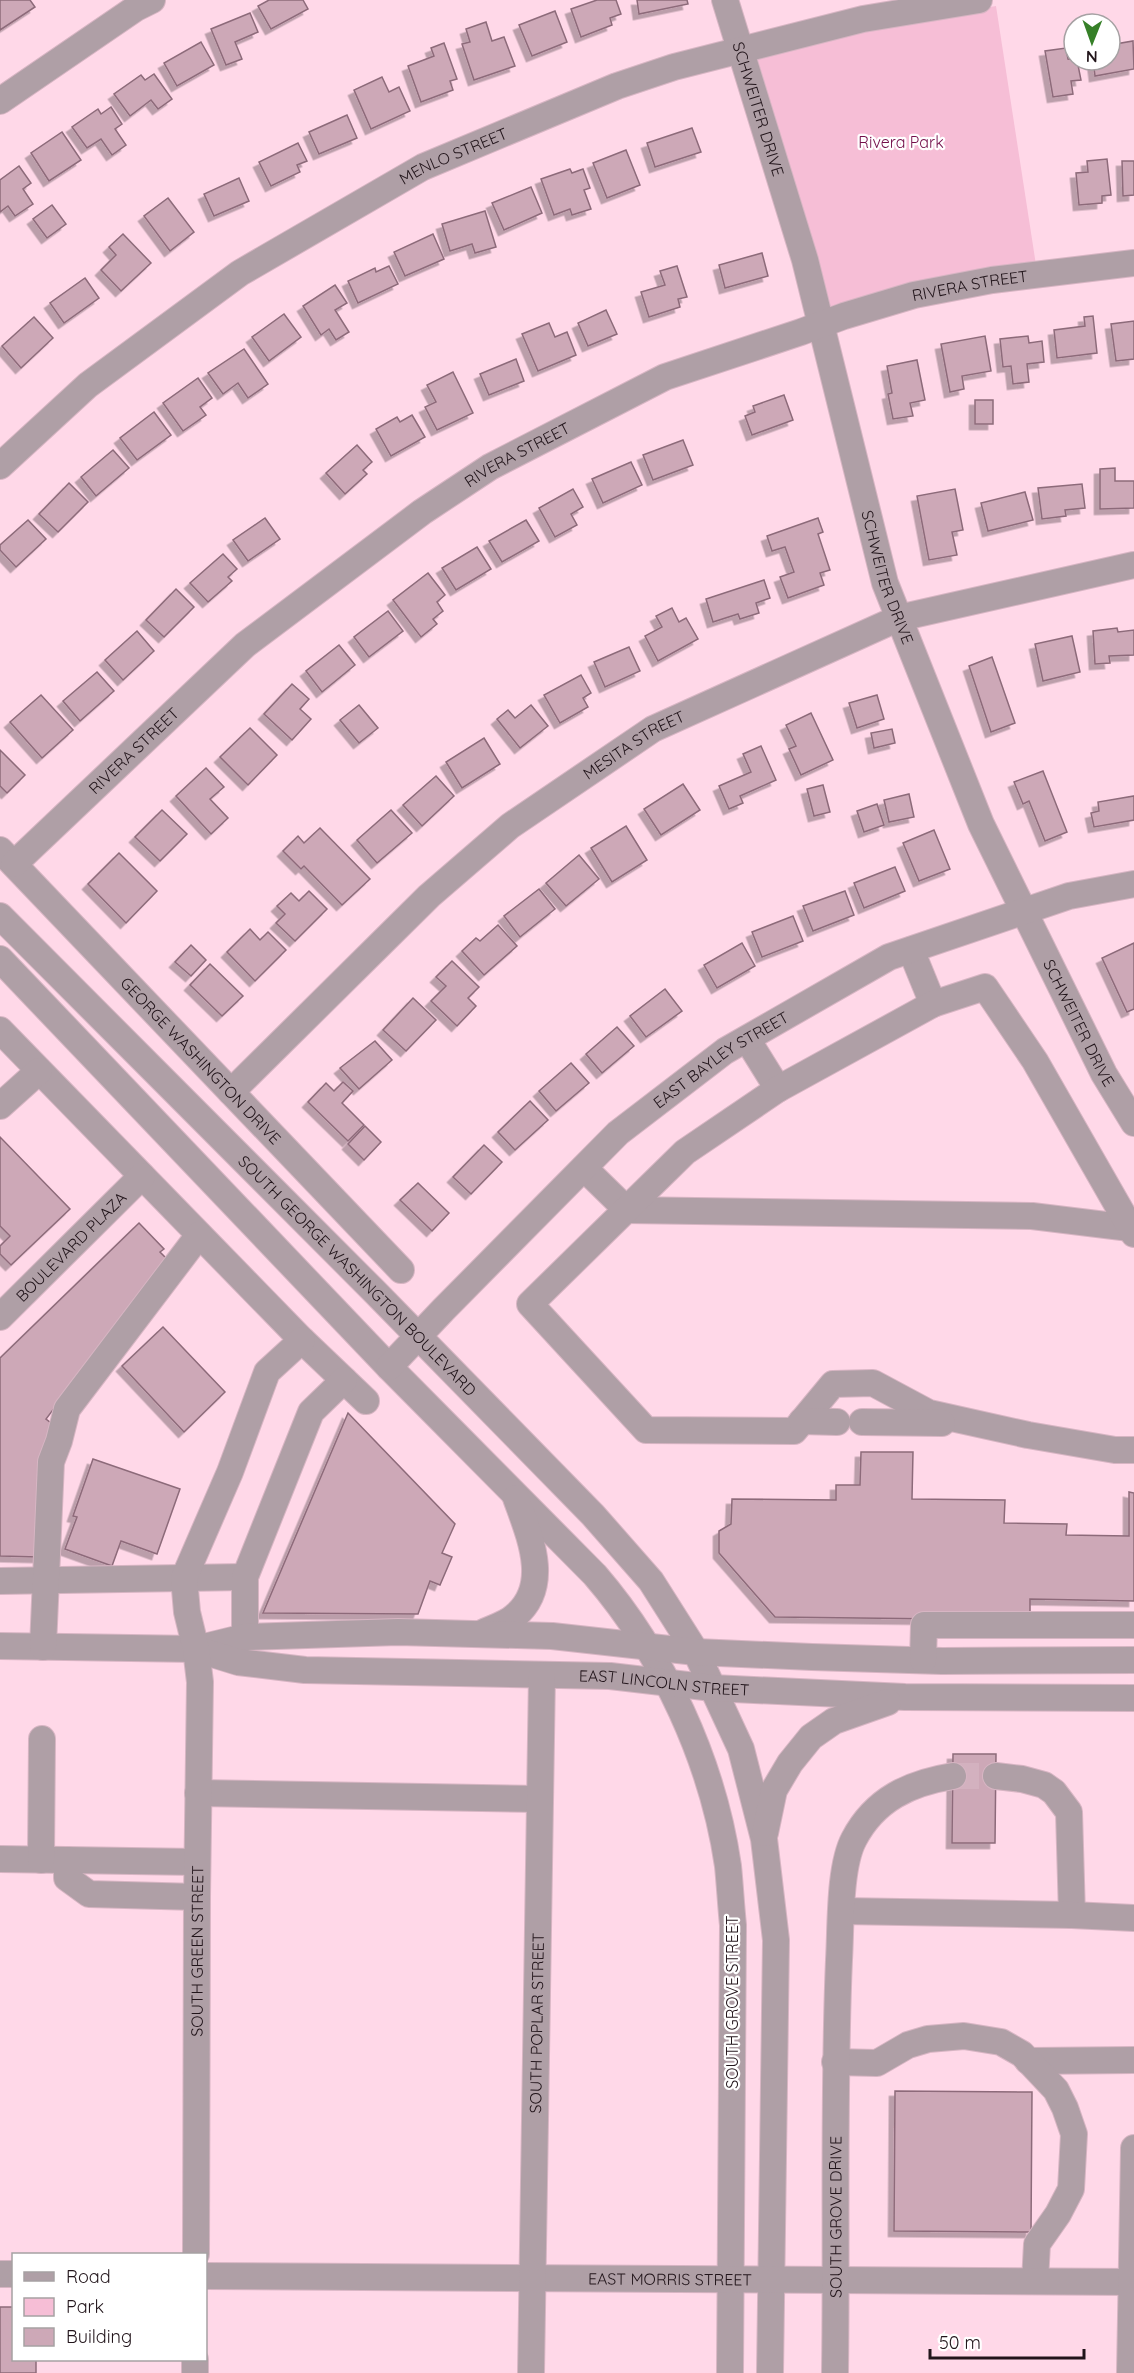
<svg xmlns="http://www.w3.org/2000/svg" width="1134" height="2373" viewBox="0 0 1134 2373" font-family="Quicksand,sans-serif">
<defs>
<filter id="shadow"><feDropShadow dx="-5.5" dy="5.5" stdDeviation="0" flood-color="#0004"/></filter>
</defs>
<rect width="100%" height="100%" fill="#ffd8e8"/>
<!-- green -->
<polygon fill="#f6bed6" points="996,6 1036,265 830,313 757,57 911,20"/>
<!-- building -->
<g fill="#cda8b7" stroke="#8d6b7a" stroke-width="1.5" filter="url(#shadow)">
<polygon points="0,0 30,0 35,7 0,30"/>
<polygon points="269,0 303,0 308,9 271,29 258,6"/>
<polygon points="597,0 616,0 621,14 610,18 612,25 581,37 571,9"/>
<polygon points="637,0 687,0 688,4 639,14"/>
<polygon points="555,11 567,42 532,56 519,25"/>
<polygon points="250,13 258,32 235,42 242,59 226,65 211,29"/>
<polygon points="486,22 492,41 504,37 515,66 474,80 462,44 470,42 466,29"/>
<polygon points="1133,41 1134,69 1095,76 1093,60 1110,60 1110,45"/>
<polygon points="201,42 214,65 177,86 164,63"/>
<polygon points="444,43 457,79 450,81 453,90 421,102 408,66 434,56 431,48"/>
<polygon points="1066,48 1068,59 1077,60 1081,80 1071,81 1073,94 1053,97 1045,51"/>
<polygon points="154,74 172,99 158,109 151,100 130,116 114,94 141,75 145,80"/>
<polygon points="382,77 389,92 399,87 410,111 371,129 354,90"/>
<polygon points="111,107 122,124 115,129 126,145 112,155 101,139 87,148 72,127 98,109 101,114"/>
<polygon points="347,115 357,138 319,154 309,132"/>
<polygon points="692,128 701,152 655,167 647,143"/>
<polygon points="62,132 81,160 49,181 31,153"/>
<polygon points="298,143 307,161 297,165 300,172 271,186 259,162"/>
<polygon points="626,150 640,185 607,198 593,163"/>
<polygon points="1107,159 1111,195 1102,196 1102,203 1079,205 1076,173 1088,172 1087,161"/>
<polygon points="1122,161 1134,161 1134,195 1123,196"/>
<polygon points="19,166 31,183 23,189 33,204 15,216 8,206 0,212 0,180"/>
<polygon points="570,169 572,173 583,169 590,188 584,190 591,209 572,215 570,209 554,215 541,179"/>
<polygon points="239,178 249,201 214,216 204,194"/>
<polygon points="531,187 542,213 504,230 492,203"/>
<polygon points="168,198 194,232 170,251 144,216"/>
<polygon points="52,205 66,224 47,238 33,219"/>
<polygon points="485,211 496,247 475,253 472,244 450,251 442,224"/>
<polygon points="123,234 151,263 121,291 101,270 116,255 109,247"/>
<polygon points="433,234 444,259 405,276 394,252"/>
<polygon points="762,253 768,276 725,288 719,265"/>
<polygon points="389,266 398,284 358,303 348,281 375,268 376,272"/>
<polygon points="677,266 687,297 678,299 680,307 649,317 641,292 665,285 660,271"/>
<polygon points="85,278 99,298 64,323 50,303"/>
<polygon points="335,285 347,303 335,310 349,332 336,340 329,329 321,335 303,306"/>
<polygon points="606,310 617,334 588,346 578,323"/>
<polygon points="284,314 301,337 269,361 252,337"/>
<polygon points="1093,316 1097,353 1057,358 1054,330 1085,326 1084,317"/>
<polygon points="34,317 53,338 21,368 2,346"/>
<polygon points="1134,321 1134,359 1116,361 1111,324"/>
<polygon points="549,323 555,337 567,332 576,355 538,371 522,334"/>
<polygon points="985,336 991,371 962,376 964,389 950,392 941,344"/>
<polygon points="1028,336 1029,343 1042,341 1044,362 1027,364 1029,382 1013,384 1011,366 1003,367 1000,339"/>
<polygon points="244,349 268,384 248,398 238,383 223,394 208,373"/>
<polygon points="516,359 524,381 489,395 480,374"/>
<polygon points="917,360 925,400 910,403 913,416 893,419 888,394 892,393 887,366"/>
<polygon points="453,372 473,413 437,430 425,407 436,402 427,385"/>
<polygon points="198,378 212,398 200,407 206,415 183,431 163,403"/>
<polygon points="784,395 793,420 752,435 745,416 755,412 753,406"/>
<rect x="975" y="400" width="18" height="24"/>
<polygon points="154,412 171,435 137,460 120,438"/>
<polygon points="412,415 425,437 391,456 376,429 397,417 400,422"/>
<polygon points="683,440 693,465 653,480 643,455"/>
<polygon points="357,445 372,462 363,470 367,474 345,494 326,473"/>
<polygon points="113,450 129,468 96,496 81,477"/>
<polygon points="631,462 642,485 603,503 592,479"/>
<polygon points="1115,468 1115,481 1134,481 1134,508 1100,509 1100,469"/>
<polygon points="69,483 88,502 58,532 39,514"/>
<polygon points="1082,484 1085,508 1065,510 1066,516 1042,519 1038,488"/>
<polygon points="573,489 583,507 571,514 577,525 555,537 539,508"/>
<polygon points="955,489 963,530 952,532 957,555 929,560 917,496"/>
<polygon points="1025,492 1033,520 988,531 981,503"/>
<polygon points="265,518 280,539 248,561 233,540"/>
<polygon points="818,518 823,532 818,534 830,570 820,573 824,585 788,598 780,577 794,572 785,547 772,551 767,536"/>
<polygon points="28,520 46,539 16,567 0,550 0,545"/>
<polygon points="526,520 539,541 502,562 489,541"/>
<polygon points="477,547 491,569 456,590 442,568"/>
<polygon points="223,554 237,569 228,577 232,581 208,602 190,583"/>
<polygon points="428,573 445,595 437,602 443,611 433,619 437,624 421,637 393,600"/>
<polygon points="764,580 770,598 756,603 759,613 740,619 738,614 713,622 706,599"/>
<polygon points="176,589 194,607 164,637 146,620"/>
<polygon points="672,608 679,622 686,618 698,639 658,661 645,636 662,627 656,616"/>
<polygon points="388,611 403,631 369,657 354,637"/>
<polygon points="1117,628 1118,632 1134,630 1134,655 1109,656 1110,663 1095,664 1093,631"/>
<polygon points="137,631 154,651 123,680 105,660"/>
<polygon points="1072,636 1080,672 1043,681 1035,644"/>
<polygon points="339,645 355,665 322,692 306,671"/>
<polygon points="629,647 640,671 605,687 594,662"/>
<polygon points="992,657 1015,723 991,732 969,666"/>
<polygon points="97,672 114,691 80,721 63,701"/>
<polygon points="581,675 591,693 583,698 588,707 560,723 544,695"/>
<polygon points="292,684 309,699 300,709 311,719 292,740 264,714"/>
<polygon points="41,695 73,730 42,758 10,722"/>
<polygon points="877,695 884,719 857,728 849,703"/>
<polygon points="359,705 378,728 359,743 340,720"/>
<polygon points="531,705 548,726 520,748 497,719 508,710 515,718"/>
<polygon points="811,713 833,760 801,775 789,749 796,746 786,725"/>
<polygon points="250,728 277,755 248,785 220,757"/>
<polygon points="892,729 895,743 874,748 871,733"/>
<polygon points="484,738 500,764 462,788 446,762"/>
<polygon points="761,746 776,780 740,796 743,803 729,809 719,786 751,772 743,754"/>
<polygon points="0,750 25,775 7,793 0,786"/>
<polygon points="206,768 224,787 210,799 228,818 211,834 176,796"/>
<polygon points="1043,771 1067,832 1045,841 1029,801 1023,804 1014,782"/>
<polygon points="436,776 454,796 422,826 403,805"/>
<polygon points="683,784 700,810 661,835 644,809"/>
<polygon points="823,785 830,812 814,816 807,789"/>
<polygon points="909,794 914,817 889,822 884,800"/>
<polygon points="1134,796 1134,820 1094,827 1091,813 1099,811 1098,802"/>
<polygon points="877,804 884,825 864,832 857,811"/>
<polygon points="162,810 187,834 160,861 135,837"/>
<polygon points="391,810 412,833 377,863 357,840"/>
<polygon points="626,826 647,860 612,882 591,848"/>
<polygon points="320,828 370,879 342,905 304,866 301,869 283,851 298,836 304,843"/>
<polygon points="934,830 950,869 919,881 903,843"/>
<polygon points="119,853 157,891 126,923 88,884"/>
<polygon points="579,855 599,879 566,906 546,883"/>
<polygon points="895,867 905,891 864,908 854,883"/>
<polygon points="539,889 555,909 520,937 504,916"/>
<polygon points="309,891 327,909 295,941 276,923 285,914 277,906 291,893 299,901"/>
<polygon points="845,891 854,915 813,931 803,906"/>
<polygon points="793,916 803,941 762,957 752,932"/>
<polygon points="498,925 517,946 484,975 462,951 476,938 480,941"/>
<polygon points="250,929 260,940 268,932 286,950 255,981 227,952"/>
<polygon points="742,943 755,966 717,988 704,965"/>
<polygon points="1134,943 1134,1009 1127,1012 1102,958"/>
<polygon points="191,945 206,960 191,976 175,962"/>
<polygon points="452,961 479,987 468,998 476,1006 457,1026 431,1001 446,986 436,977"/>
<polygon points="210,964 243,996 222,1016 190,985"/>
<polygon points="665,989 682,1011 646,1037 630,1016"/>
<polygon points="413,998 436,1020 406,1051 383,1030"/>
<polygon points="617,1027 634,1046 602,1073 586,1054"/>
<polygon points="375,1041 392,1060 359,1089 340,1068"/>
<polygon points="571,1063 589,1083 556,1111 539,1091"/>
<polygon points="343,1082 353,1091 342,1103 364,1125 348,1141 308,1102 326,1083 334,1091"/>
<polygon points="530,1101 548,1120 515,1150 498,1132"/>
<polygon points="365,1126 381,1142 364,1160 348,1144"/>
<polygon points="0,1137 70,1209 11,1265 0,1254 0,1246 10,1236 0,1226"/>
<polygon points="484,1145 502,1162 471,1194 453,1177"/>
<polygon points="418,1183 449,1213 432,1231 400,1200"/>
<polygon points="139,1223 164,1249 160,1252 167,1259 46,1419 59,1429 39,1557 0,1556 0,1358"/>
<polygon points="163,1327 225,1392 184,1432 122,1366"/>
<polygon points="348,1413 455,1524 442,1553 452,1557 440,1585 430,1581 418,1614 263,1613"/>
<polygon points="861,1452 913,1452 912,1499 1005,1500 1004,1523 1067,1524 1066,1535 1129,1536 1129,1492 1134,1493 1134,1601 1030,1599 1030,1620 775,1617 719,1553 719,1531 731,1524 732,1499 836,1500 836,1485 860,1485"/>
<polygon points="93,1459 180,1489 157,1554 121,1541 112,1566 65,1549 77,1517 73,1516"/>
<polygon points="953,1754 996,1754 995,1843 952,1843"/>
<polygon points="895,2091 1032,2092 1031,2232 894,2231"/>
<polygon points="0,2307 14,2307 14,2360 36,2360 36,2373 0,2373"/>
</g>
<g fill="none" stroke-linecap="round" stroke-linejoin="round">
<!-- minor-tunnel -->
<polyline stroke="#d3b1bf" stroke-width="26" stroke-dasharray="26 13" stroke-linecap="butt" points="953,1776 996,1776"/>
<defs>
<g id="minor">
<path id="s1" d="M725,0l80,260 80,323 96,241 123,250 30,49"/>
<polyline points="0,101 136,8 152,0"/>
<path id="s2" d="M0,466l88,-81 152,-112 183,-106 194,-81 57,-19 189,-48 116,-19"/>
<path id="s3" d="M0,850l401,420"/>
<path id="s4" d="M14,864l231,-219 177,-133 68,-45 175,-90 136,-45 43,-16 70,-21 78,-15 142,-17"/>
<path id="s5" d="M0,916l375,376 218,223 58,66 45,71 45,97 23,90 12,101 -6,433"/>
<polyline points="911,950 933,1004"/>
<path d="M0,959l389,408 206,208c68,79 118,187 133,291 2,20 3,40 5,59l-3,448"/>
<polyline points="0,1030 302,1340 366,1401"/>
<polyline points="747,1039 778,1089"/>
<path id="s6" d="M231,1092l198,-196 81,-70 143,-97 246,-111 235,-53"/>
<polyline points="0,1106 39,1071"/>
<polyline points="584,1168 627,1210 1032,1216 1130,1228 1134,1225"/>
<polyline points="1134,1234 1035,1061 985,987 933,1004 778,1089 685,1152 530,1304 646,1430 794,1431 833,1384 873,1383 929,1413 1028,1435 1115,1450 1134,1450"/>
<path id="s7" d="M0,1317l142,-141"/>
<path id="s8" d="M389,1367l55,-58 174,-176 107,-82 164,-94 180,-61 65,-12"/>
<polyline points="802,1421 837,1422"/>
<polyline points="862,1422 942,1423"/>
<polyline points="0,1581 245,1577"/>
<path d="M482,1633c10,-5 25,-9 33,-17 37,-31 14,-81 1,-118"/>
<polyline points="245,1637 245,1577 311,1412 344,1380"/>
<polyline points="0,1646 196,1649 245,1637 398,1632 552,1636 696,1652 812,1657 942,1661 1134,1660"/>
<polyline points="43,1647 51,1462 59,1441 67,1409 199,1235"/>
<path id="s9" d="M196,1649l42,13 67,8 305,6 103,12 192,9 229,1"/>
<polyline points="923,1660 924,1625 1134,1625"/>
<polyline points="996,1776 1022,1779 1044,1785 1054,1792 1069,1812 1072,1915"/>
<polyline points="198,1793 540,1799"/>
<polyline points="765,1833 774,1790 790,1763 811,1737 834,1721 888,1702"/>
<polyline points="0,1859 197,1862"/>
<polyline points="41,1860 42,1739"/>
<polyline points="67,1860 67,1878 89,1894 197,1897"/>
<polyline points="842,1911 1072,1915 1134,1918"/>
<polyline points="1028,2061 1134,2060"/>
<polyline points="835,2062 877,2063 908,2045 928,2039 964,2036 1001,2042 1022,2054 1056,2090 1065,2108 1074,2134 1071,2189 1058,2214 1037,2244 1035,2281"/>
<path id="s10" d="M196,2254l1,-357 3,-215 -4,-33 -9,-37 -3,-34 46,-106 37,-100 35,-32"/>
<polyline points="0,2274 14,2274"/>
<path id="s11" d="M206,2276l928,6"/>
<polyline points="195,2373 195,2360"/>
<path id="s12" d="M531,2373l11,-698"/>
<path id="s13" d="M835,2373c2,-138 -2,-275 4,-413 2,-33 0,-93 15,-121 21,-40 56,-56 99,-63"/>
<polyline points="1130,2373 1134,2148"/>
</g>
</defs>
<!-- minor casing -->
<use href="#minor" stroke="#d7b5c3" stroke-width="28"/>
<!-- minor -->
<use href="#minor" stroke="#af9fa6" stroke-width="26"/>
</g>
<g text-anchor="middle" stroke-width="4.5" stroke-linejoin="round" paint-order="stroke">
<!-- street labels -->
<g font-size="16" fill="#21141a" stroke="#fff">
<text dy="6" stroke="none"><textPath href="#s1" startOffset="114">SCHWEITER DRIVE</textPath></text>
<text dy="6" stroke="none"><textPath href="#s2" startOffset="552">MENLO STREET</textPath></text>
<text dy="6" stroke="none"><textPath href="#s4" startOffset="1137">RIVERA STREET</textPath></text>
<text dy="6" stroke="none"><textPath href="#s4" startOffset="651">RIVERA STREET</textPath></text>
<text dy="6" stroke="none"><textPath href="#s1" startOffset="600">SCHWEITER DRIVE</textPath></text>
<text dy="6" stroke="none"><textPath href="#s6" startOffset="534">MESITA STREET</textPath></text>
<text dy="6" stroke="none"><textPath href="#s4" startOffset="165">RIVERA STREET</textPath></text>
<text dy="6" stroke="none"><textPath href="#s1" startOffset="1086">SCHWEITER DRIVE</textPath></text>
<text dy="6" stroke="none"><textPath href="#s3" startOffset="291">GEORGE WASHINGTON DRIVE</textPath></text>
<text dy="6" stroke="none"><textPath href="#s8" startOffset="454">EAST BAYLEY STREET</textPath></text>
<text dy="6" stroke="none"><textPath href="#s7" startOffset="100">BOULEVARD PLAZA</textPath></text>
<text dy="6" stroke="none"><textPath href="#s5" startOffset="507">SOUTH GEORGE WASHINGTON BOULEVARD</textPath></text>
<text dy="6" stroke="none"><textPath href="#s9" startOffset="471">EAST LINCOLN STREET</textPath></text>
<text dy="6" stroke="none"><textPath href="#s10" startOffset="303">SOUTH GREEN STREET</textPath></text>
<text transform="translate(732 2002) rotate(-90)" y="6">SOUTH GROVE STREET</text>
<text dy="6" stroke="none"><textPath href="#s12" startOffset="350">SOUTH POPLAR STREET</textPath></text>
<text dy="6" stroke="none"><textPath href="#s13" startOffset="156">SOUTH GROVE DRIVE</textPath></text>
<text dy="6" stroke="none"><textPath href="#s11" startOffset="464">EAST MORRIS STREET</textPath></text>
</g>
<!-- park labels -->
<g font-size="16" fill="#730e4a" stroke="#fff">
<text x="901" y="148">Rivera Park</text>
</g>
</g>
<!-- legend -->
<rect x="12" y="2253" width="195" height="108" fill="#ffffff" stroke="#a6a1a3" stroke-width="1.5"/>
<rect x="24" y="2272" width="30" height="9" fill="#af9fa6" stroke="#a6a1a3" stroke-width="1.5"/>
<text x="66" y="2283" font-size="18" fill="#21141a">Road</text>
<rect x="24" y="2298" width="30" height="18" fill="#f6bed6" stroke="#a6a1a3" stroke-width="1.5"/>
<text x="66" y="2313" font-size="18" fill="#21141a">Park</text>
<rect x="24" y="2328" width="30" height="18" fill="#cda8b7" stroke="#a6a1a3" stroke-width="1.5"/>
<text x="66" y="2343" font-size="18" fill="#21141a">Building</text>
<!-- north arrow -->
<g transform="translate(1092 42) rotate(181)"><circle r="28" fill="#ffffff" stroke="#a6a1a3" stroke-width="1.5"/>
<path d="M0-4.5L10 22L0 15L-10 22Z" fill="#368028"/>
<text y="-9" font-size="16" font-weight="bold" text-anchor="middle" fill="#21141a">N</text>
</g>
<!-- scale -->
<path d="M930 2349v9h154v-9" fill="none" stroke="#21141a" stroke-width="3"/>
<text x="939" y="2349" font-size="18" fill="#21141a" stroke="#ffffff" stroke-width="4.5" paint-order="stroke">50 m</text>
</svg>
